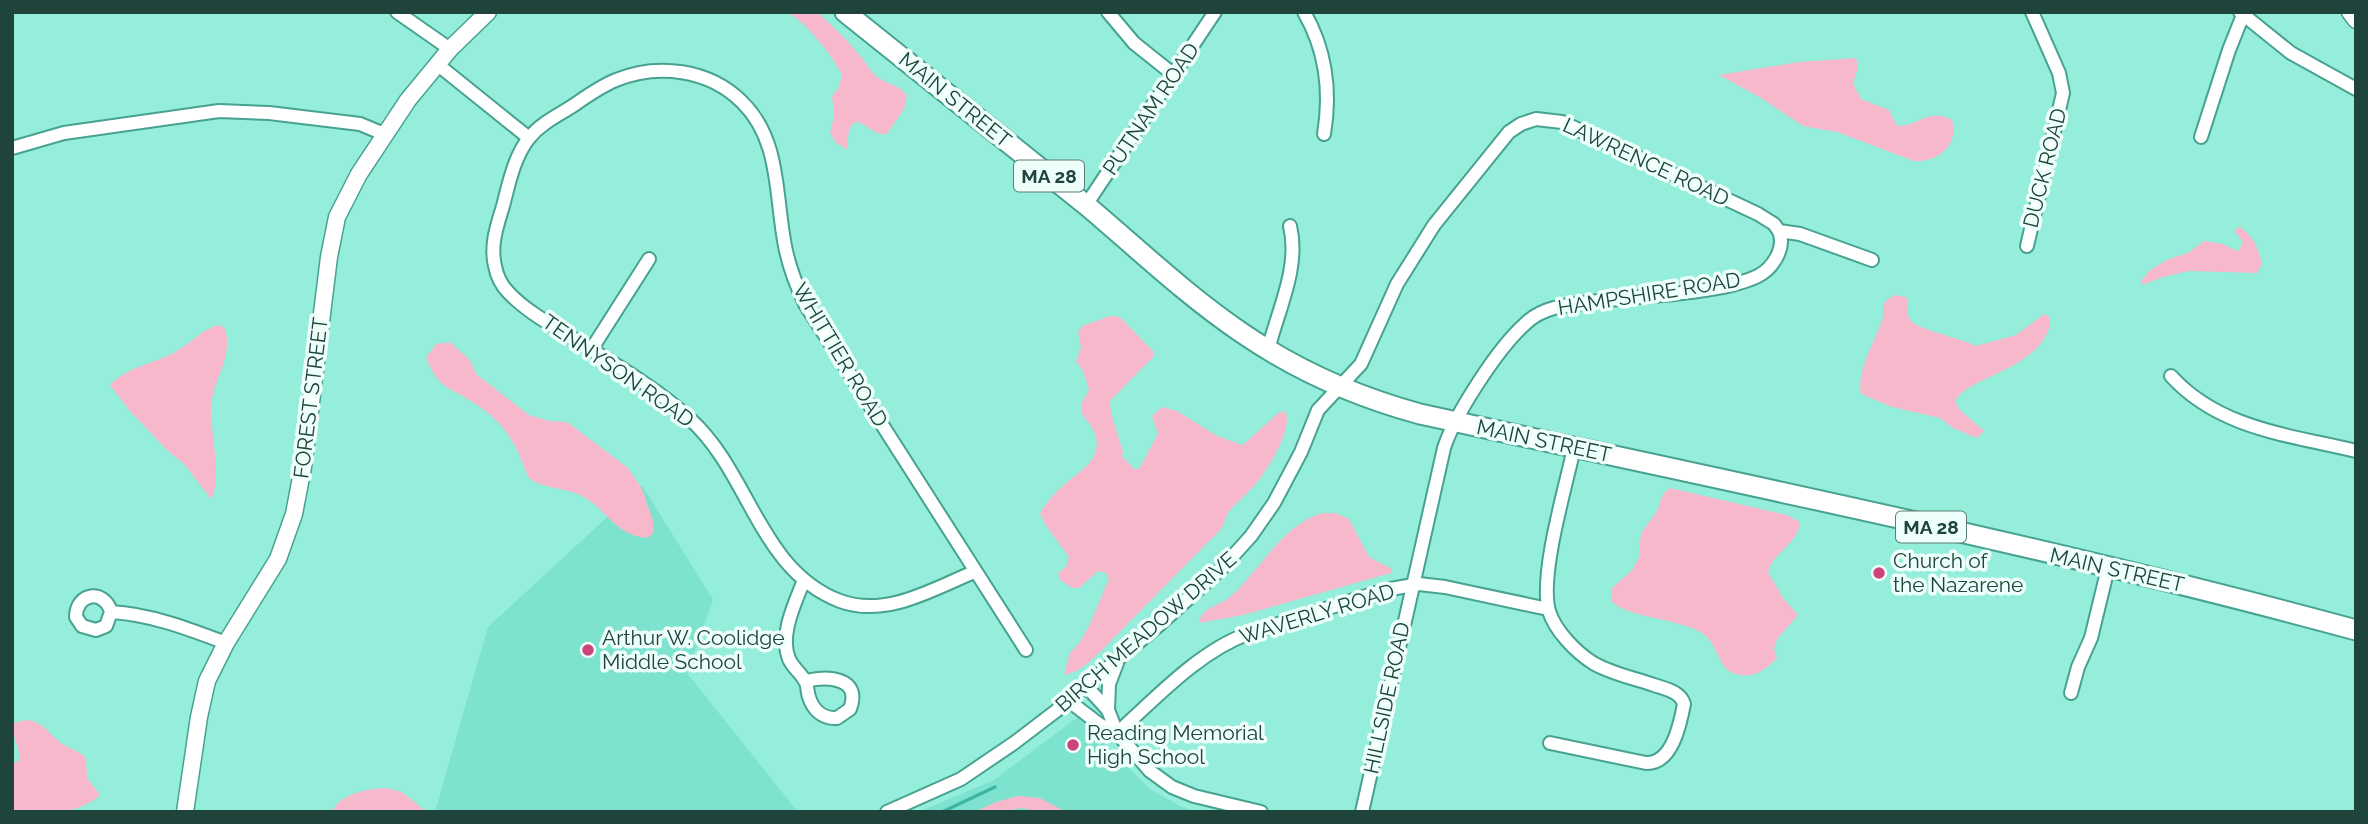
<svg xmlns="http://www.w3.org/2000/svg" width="2368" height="824" viewBox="0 0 2368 824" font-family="Raleway,sans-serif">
<rect width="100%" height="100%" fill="#94eedb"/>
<!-- built -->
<g fill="#7de3cf">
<polygon points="642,485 713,600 687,673 798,812 435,812 488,627"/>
<polygon points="1078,717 1150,789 1182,807 1198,812 918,812 994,780"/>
</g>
<!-- green -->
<g fill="#f6b8ca">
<path d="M785,12h32c16,14 31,29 44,45 5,5 8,13 14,18 10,10 24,8 32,21l-3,13 -17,25c-14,2 -19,-11 -32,-12l-6,7 -2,20 -11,-6 -6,-10 4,-17 -2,-20 6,-7 4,-14c-8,-17 -38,-57 -57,-63z"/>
<path d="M1856,58l2,9 -5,16 8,16 28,11 8,16c21,1 31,-19 55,-6 7,25 -14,43 -38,41l-77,-29 -34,-6 -42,-28 -42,-23 80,-13z"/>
<path d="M2240,227c14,10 18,21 22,37l-5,9 -68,-2 -26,6 -21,8 -1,-4 9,-11 19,-11 19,-6 16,-12 19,3 13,7 3,-1 4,-8 -9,-12z"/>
<path d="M1897,295l11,3c1,7 -2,17 2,22 7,10 52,18 66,26l40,-11 28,-21 5,3c2,8 0,13 -4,20 -18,34 -82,43 -90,65l5,8 24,21 -7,7 -24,-10 -13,-10 -48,-11 -31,-13c-5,-21 14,-54 21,-73 2,-5 1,-11 1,-16l6,-7z"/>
<path d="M1110,316l10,1 33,34v6l-43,44 1,12 12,39 -1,4 12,13h5l19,-35 -6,-18 10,-9 15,4 40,25 26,9 35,-32 7,-2c10,17 -21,65 -34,78 -6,7 -14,13 -20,20 -5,5 -6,13 -9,19l-122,124c-11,11 -21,20 -36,23l6,-22 10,-11 9,-16 20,-47 -3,-6 -8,-2 -19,17h-7l-12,-8 -2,-7 8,-6 3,-10 -24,-33 -5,-11c6,-10 16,-22 25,-29 10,-9 26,-18 30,-31 8,-24 -14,-33 -14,-44 -1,-7 6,-13 8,-20l-7,-20 -6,-8 5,-13 -3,-16 4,-6z"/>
<path d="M220,325l5,4c9,27 -13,52 -14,79 -1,23 12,73 0,91l-27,-35 -17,-14 -38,-40 -19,-25c18,-20 51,-22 73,-38 12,-8 23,-20 37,-22z"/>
<path d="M450,342l20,18 6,14 53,41 20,6 18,1 61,46 14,21 11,31v13l-5,5c-34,-2 -41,-30 -68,-43 -17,-8 -39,-6 -52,-18 -12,-34 -24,-56 -57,-76 -26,-16 -32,-13 -45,-43l10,-14z"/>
<path d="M1670,488l117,27 13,7c0,20 -28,31 -32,50l15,26 15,17 -21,24 -3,10 3,9c-12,13 -26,22 -44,15 -16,-6 -15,-31 -33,-41 -25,-14 -70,-14 -88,-30l-1,-13 21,-19 8,-14 -1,-12 3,-12 15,-21 6,-17z"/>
<path d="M1322,513h14l13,6 20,38 23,12 -1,4 -148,42 -44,8c3,-17 20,-16 32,-27 30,-27 50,-70 91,-83z"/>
<path d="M27,720c19,2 23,18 39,26 7,4 13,5 20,12l1,20 13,17c-24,22 -58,17 -88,17v-48l8,-4c0,-12 -8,-24 -8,-37z"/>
<path d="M386,788l16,4 25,20h-95c8,-19 36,-23 54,-24z"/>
<polygon points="1018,796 1040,798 1066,812 1044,812 1021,808 1002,812 974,812 996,802"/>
</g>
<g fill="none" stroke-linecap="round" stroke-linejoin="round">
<!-- stream -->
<polyline stroke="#3bb6a1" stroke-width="3.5" points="942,812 995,787"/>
<defs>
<g id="minor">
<polyline points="397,12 450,49"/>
<polyline points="1108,12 1134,43 1174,75"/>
<path d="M1304,12c22,38 27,80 20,122"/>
<polyline points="2240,12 2291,53 2356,89"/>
<polyline points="437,64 529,138"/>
<polyline points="2201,137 2229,50 2243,15"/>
<polyline points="12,148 64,133 219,111 269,113 360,124 384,134"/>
<polyline points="1086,205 1215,12"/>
<polyline points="2027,246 2063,93 2059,73 2032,12"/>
<polyline points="591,350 649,259"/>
<path d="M1268,350c10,-40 32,-83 22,-124"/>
<path d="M2171,376c48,53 119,59 185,75"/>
<path d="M974,572c-41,17 -88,46 -134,29 -81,-31 -90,-128 -150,-182 -33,-31 -82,-59 -121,-83 -21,-13 -44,-26 -60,-43 -8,-8 -12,-16 -14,-27 -5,-21 2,-40 8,-60 6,-23 11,-49 26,-68 12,-15 30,-23 45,-33 13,-9 27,-19 42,-25 41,-17 93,-11 126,22 39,38 33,94 43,144 4,21 11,39 20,58l221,346"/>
<path d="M804,580c-9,23 -25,55 -15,79 4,9 12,14 16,22 3,4 2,11 4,16 4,13 14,22 28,21l13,-9c12,-32 -23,-33 -44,-28"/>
<path d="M111,612l-5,14 -10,4 -14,-4 -6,-9c0,-25 29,-28 35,-5 39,2 78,17 115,31"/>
<polyline points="1086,686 1108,710 1117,733"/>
<polyline points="2071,693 2078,667 2091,638 2108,568"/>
<polyline points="1069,701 1099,724 1117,733 1150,771 1172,787 1194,796 1261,812"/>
<polyline points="1108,710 1109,684 1117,663"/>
<path d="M1117,733c38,-34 81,-81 130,-99l138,-44 34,-6 26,3 103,22"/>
<path d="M1550,743l96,20c26,1 34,-38 38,-59 -4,-13 -19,-15 -30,-19 -20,-7 -42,-11 -61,-22 -17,-11 -38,-32 -44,-52 -10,-36 17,-125 25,-163"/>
<polyline points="887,812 961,779 1014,743 1056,711 1159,625 1222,568 1251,536 1274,503 1301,452 1318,410 1361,364 1397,284 1434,225 1509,132 1521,124 1536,119 1562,122 1758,214 1774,224 1779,231 1800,234 1872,260"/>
<path d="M1362,812l82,-364c11,-34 54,-100 81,-124 8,-8 18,-13 29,-16 49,-11 101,-10 151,-18 18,-3 36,-6 53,-14 15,-8 28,-28 21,-45"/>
</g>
<g id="tertiary">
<polyline points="2350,12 2356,20"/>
<polyline points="185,812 199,717 207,681 226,643 278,559 294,514 303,467 329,257 337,217 359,174 408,100 450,49 488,12"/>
</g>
<path id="primary" d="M845,12c80,65 161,128 241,193 51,43 100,90 156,128 54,37 115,64 178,81 313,68 627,132 936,216"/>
</defs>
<!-- minor casing -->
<use href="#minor" stroke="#47a291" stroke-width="16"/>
<!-- tertiary casing -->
<use href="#tertiary" stroke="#47a291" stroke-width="19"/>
<!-- primary casing -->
<use href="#primary" stroke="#47a291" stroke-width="23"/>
<!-- minor -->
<use href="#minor" stroke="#fff" stroke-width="12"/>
<!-- tertiary -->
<use href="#tertiary" stroke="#fff" stroke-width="16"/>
<!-- primary -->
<use href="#primary" stroke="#fff" stroke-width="19"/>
</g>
<!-- markers -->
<g fill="#cd437b" stroke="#eefffb" stroke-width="2.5">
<circle cx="1879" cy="573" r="7"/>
<circle cx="588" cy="650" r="7"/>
<circle cx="1073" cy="745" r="7"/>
</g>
<g text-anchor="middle" stroke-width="7" stroke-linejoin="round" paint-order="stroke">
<!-- shield labels -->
<g fill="#eefffb" stroke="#5c7c75" stroke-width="2">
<rect x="1014" y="160.5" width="70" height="31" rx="5"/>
<rect x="1896" y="511.5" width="70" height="31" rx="5"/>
</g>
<g font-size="19" font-weight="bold" fill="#1e443c">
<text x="1049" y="183">MA 28</text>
<text x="1931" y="534">MA 28</text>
</g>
<!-- street labels -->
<g font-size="21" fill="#1e443c" stroke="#eefffb">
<text transform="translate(955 100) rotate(39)" y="7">MAIN STREET</text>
<text transform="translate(1151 109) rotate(-56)" y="7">PUTNAM ROAD</text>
<text transform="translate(1646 162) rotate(25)" y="7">LAWRENCE ROAD</text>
<text transform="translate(2045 168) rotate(-76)" y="7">DUCK ROAD</text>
<text transform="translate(1649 294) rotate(-9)" y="7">HAMPSHIRE ROAD</text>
<text transform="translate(840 355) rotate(59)" y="7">WHITTIER ROAD</text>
<text transform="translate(618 371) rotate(35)" y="7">TENNYSON ROAD</text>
<text transform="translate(311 398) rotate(-83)" y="7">FOREST STREET</text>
<text transform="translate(1544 441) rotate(12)" y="7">MAIN STREET</text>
<text transform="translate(2117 570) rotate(13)" y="7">MAIN STREET</text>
<text transform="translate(1317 614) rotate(-17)" y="7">WAVERLY ROAD</text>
<text transform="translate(1146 632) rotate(-41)" y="7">BIRCH MEADOW DRIVE</text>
<text transform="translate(1387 698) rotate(-78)" y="7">HILLSIDE ROAD</text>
</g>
<!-- poi labels -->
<g font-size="21" fill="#1e443c" stroke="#eefffb" text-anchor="start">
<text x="1893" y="568">Church of<tspan x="1893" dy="24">the Nazarene</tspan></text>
<text x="602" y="645">Arthur W. Coolidge<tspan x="602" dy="24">Middle School</tspan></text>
<text x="1087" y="740">Reading Memorial<tspan x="1087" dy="24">High School</tspan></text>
</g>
</g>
<!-- border -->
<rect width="2368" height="824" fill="none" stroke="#1e443c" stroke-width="28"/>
</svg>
